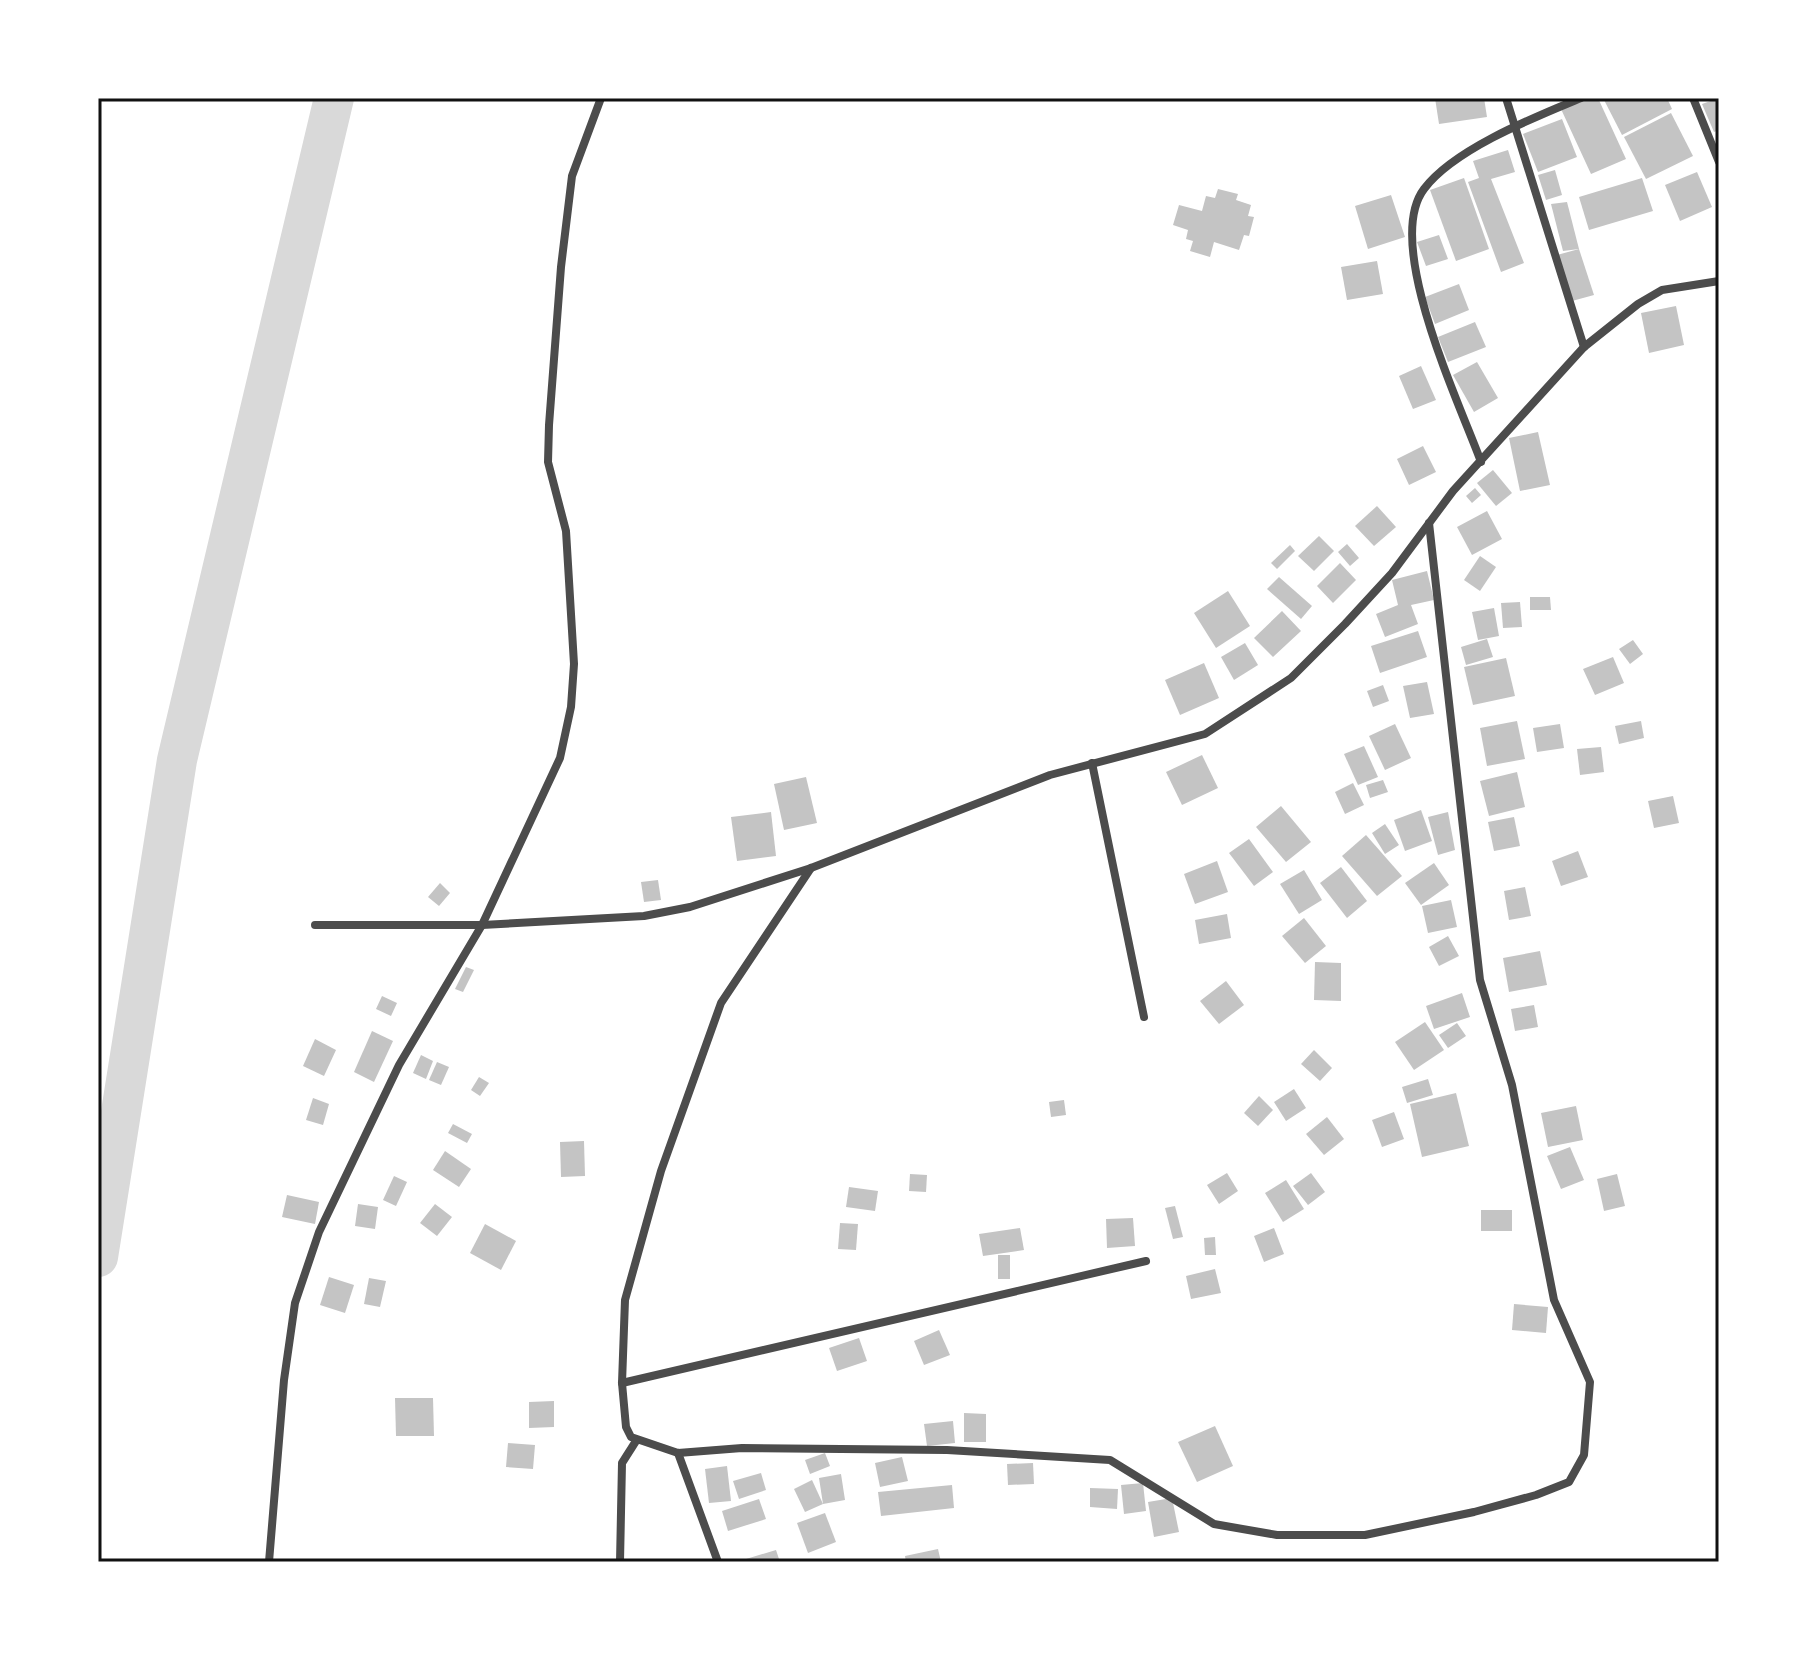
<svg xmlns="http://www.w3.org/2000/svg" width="1817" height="1660" viewBox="0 0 1817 1660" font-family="'Playfair Display',serif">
<rect width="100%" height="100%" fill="#fff"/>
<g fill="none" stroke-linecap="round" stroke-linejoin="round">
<!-- river -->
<polyline stroke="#d9d9d9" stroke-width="40" points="98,1257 177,760 334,98"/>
</g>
<!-- building -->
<g fill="#c4c4c4">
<polygon points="1435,98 1484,98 1487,117 1439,124"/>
<polygon points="1585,98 1598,98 1626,159 1591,174 1561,109"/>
<polygon points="1603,98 1667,98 1672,109 1622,135"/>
<polygon points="1719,98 1719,130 1714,132 1702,104"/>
<polygon points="1671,113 1693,156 1646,179 1624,137"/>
<polygon points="1562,119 1577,157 1538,172 1523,134"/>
<polygon points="1508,150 1515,172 1491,179 1524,263 1501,272 1468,182 1479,178 1473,161"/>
<polygon points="1555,170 1562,195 1546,200 1538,175"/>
<polygon points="1697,172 1712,207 1680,221 1665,185"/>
<polygon points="1464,178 1489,249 1456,261 1430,190"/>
<polygon points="1642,178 1653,211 1589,230 1579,197"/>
<polygon points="1218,189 1238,194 1236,200 1251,205 1248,216 1254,217 1249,236 1244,235 1239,250 1214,242 1210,257 1190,251 1193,241 1186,239 1188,230 1173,225 1179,205 1202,211 1206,196 1215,198"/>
<polygon points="1391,195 1405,237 1368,249 1355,206"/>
<polygon points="1567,202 1579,249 1563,251 1551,204"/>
<polygon points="1439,235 1448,259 1426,266 1417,242"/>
<polygon points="1579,249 1594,295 1572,301 1557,255"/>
<polygon points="1377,261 1383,294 1347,300 1341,267"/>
<polygon points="1459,284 1469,310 1435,324 1425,297"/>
<polygon points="1676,306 1684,345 1649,353 1641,313"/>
<polygon points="1475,322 1486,347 1448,362 1438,337"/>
<polygon points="1477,362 1498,398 1474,412 1453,375"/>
<polygon points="1421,366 1436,400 1413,409 1399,376"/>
<polygon points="1538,432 1550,485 1520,491 1509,438"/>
<polygon points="1423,446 1436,472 1409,485 1397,459"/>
<polygon points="1493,470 1512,493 1496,506 1477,483"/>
<polygon points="1475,488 1481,495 1472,503 1466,496"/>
<polygon points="1377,506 1396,527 1374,546 1355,526"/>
<polygon points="1487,511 1502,539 1472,555 1457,527"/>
<polygon points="1319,536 1334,551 1314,571 1298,556"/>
<polygon points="1347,544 1359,558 1350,566 1338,552"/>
<polygon points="1290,545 1295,551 1277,569 1271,563"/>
<polygon points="1480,556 1496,567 1480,591 1464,580"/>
<polygon points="1340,563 1356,580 1333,603 1317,586"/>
<polygon points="1427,571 1434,600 1411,605 1418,624 1385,637 1376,614 1398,605 1392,580"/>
<polygon points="1279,577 1312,606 1301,619 1267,589"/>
<polygon points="1228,591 1250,626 1216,648 1194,613"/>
<polygon points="1530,597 1550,597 1551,610 1530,610"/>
<polygon points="1520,602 1522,627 1503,628 1501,603"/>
<polygon points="1494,608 1499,636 1478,640 1472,612"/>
<polygon points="1282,611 1301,631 1273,657 1254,638"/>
<polygon points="1418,631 1427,657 1380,673 1371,646"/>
<polygon points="1487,639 1493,657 1466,665 1461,647"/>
<polygon points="1633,640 1643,654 1630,664 1619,649"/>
<polygon points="1245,643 1258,665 1234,680 1221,657"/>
<polygon points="1613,657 1624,683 1595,695 1583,669"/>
<polygon points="1506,658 1515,696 1473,705 1464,667"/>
<polygon points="1204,663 1219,698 1180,715 1165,680"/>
<polygon points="1427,682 1434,714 1410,718 1403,686"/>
<polygon points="1383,685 1389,701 1373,707 1367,691"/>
<polygon points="1517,721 1525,759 1487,766 1480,728"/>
<polygon points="1641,721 1644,738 1619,744 1615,726"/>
<polygon points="1395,724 1411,758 1385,770 1369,736"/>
<polygon points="1560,724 1564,748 1537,752 1533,728"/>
<polygon points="1364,746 1378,777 1358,785 1344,754"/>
<polygon points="1601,747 1604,772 1580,775 1577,749"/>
<polygon points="1202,755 1218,788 1182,805 1166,772"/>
<polygon points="1517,772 1525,807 1489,816 1480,781"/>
<polygon points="806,777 817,823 784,830 774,784"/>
<polygon points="1383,780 1388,792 1370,798 1366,785"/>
<polygon points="1353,783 1364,805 1345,814 1335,792"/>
<polygon points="1673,796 1679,823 1654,828 1648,801"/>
<polygon points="1281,806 1311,842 1286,862 1256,827"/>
<polygon points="1421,810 1432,841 1405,851 1394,820"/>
<polygon points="771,812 776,856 737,861 731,817"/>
<polygon points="1448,812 1455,850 1438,855 1428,817"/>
<polygon points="1514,817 1520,846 1494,851 1488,822"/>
<polygon points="1385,824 1399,845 1385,854 1372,833"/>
<polygon points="1366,835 1402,876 1377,896 1342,856"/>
<polygon points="1249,839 1273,872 1254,886 1229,853"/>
<polygon points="1578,851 1588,877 1561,886 1552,861"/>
<polygon points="1217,861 1228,892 1195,904 1184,874"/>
<polygon points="1434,863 1449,885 1421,905 1405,883"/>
<polygon points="1341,867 1367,901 1347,918 1320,883"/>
<polygon points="1304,870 1322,900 1299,914 1280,884"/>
<polygon points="658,880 661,900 644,902 641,882"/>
<polygon points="440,883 450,893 439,906 428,897"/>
<polygon points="1525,887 1531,916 1509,920 1504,891"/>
<polygon points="1451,900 1457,927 1428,933 1422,906"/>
<polygon points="1227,914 1231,938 1199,944 1195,920"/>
<polygon points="1304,918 1326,946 1305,963 1282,936"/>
<polygon points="1448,936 1459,956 1439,966 1429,947"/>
<polygon points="1540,951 1547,985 1509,992 1503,958"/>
<polygon points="1315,962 1341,963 1341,1001 1314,1000"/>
<polygon points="466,967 474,970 463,992 455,989"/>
<polygon points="1226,981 1244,1005 1219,1024 1200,1001"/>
<polygon points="1462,993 1470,1017 1434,1029 1426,1006"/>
<polygon points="382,996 397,1003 391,1016 376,1009"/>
<polygon points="1534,1005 1538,1027 1515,1031 1511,1009"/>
<polygon points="1425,1022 1444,1050 1414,1070 1395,1042"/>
<polygon points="1457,1023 1466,1036 1448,1048 1439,1035"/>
<polygon points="372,1031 393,1041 374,1082 354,1072"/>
<polygon points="315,1039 336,1050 324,1076 303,1066"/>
<polygon points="1314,1050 1332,1068 1320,1081 1301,1064"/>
<polygon points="421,1055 433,1061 426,1079 413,1073"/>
<polygon points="437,1062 449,1067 441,1085 429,1080"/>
<polygon points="479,1077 489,1083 480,1096 471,1090"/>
<polygon points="1428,1079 1433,1095 1407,1103 1402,1087"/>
<polygon points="1294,1089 1306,1108 1286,1121 1274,1102"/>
<polygon points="1456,1093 1469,1146 1422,1157 1410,1104"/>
<polygon points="1259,1096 1273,1110 1258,1126 1244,1113"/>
<polygon points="313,1098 329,1104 323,1125 306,1120"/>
<polygon points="1064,1100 1066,1115 1051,1117 1049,1102"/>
<polygon points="1576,1106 1583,1140 1548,1147 1541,1113"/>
<polygon points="1394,1112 1404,1139 1382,1147 1372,1120"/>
<polygon points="1327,1117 1344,1139 1324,1155 1306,1134"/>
<polygon points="453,1124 472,1134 467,1143 448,1133"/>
<polygon points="584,1141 585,1176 561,1177 560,1142"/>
<polygon points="1570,1147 1584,1180 1561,1189 1547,1156"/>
<polygon points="445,1151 471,1169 459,1187 433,1170"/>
<polygon points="1227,1173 1238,1191 1219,1204 1207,1185"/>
<polygon points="1311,1173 1325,1192 1308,1205 1293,1186"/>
<polygon points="910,1174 927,1175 926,1192 909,1191"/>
<polygon points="1617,1174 1625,1206 1604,1211 1597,1179"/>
<polygon points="394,1176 407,1182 396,1206 383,1200"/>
<polygon points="1286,1180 1304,1209 1283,1222 1265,1193"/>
<polygon points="849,1187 878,1191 875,1211 846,1207"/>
<polygon points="287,1195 319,1202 315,1224 282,1217"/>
<polygon points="358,1204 378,1207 375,1229 355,1226"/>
<polygon points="435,1204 452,1217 437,1236 420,1223"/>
<polygon points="1175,1206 1183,1237 1173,1239 1165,1208"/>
<rect x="1481" y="1210" width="31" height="21"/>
<polygon points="1133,1218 1135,1246 1107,1248 1106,1219"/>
<polygon points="840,1223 858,1224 856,1250 838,1249"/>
<polygon points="485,1224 516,1241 501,1270 470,1253"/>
<polygon points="1020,1228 1024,1250 983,1256 979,1234"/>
<polygon points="1274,1228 1284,1254 1264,1262 1254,1236"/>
<polygon points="1215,1237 1216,1255 1205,1255 1204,1238"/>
<rect x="998" y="1255" width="12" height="24"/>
<polygon points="1215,1269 1221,1293 1191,1299 1186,1276"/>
<polygon points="329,1277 354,1285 345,1313 320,1305"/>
<polygon points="369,1278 386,1281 380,1307 364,1304"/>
<polygon points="1514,1304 1548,1307 1546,1333 1512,1330"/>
<polygon points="939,1330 950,1355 924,1365 914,1341"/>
<polygon points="859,1338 867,1361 837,1371 829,1348"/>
<polygon points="395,1398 433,1398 434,1436 396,1436"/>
<polygon points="554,1401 554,1427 529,1428 529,1402"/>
<polygon points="964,1413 986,1414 986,1442 964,1442"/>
<polygon points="953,1421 955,1443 927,1446 924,1424"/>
<polygon points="1215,1426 1233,1466 1197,1482 1178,1442"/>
<polygon points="508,1443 535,1445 533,1469 506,1467"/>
<polygon points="825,1453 830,1466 810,1474 805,1460"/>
<polygon points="902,1457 908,1481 880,1487 875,1463"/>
<polygon points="1033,1463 1034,1484 1008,1485 1007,1464"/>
<polygon points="727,1466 731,1501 709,1503 705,1469"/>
<polygon points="761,1473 766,1490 739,1499 733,1481"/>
<polygon points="841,1474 845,1500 823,1504 819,1478"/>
<polygon points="812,1480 823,1504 805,1512 794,1489"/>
<polygon points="1143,1483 1146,1511 1124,1514 1121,1485"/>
<polygon points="952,1485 954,1508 881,1516 878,1492"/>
<polygon points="1090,1488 1118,1489 1117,1509 1090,1507"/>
<polygon points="1172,1498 1179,1532 1154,1537 1148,1502"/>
<polygon points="759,1499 766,1519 728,1531 722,1511"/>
<polygon points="825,1513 836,1542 808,1553 797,1523"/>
<polygon points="938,1549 941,1562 906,1562 905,1556"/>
<polygon points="776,1550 780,1562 747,1562 746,1559"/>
</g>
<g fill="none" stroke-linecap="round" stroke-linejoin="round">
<!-- minor -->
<g stroke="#4c4c4c" stroke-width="8">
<polyline points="1506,98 1584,347"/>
<polyline points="1693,98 1719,162"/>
<path d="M1481,462c-22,-60 -98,-219 -57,-273 30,-40 111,-72 157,-91"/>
<polyline points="1092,763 1144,1017"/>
<polyline points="811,868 721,1003 661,1171 625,1300 622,1383 626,1427 631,1437 678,1453 742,1448 947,1450 1110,1460 1214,1524 1277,1535 1365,1535 1474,1512 1536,1495 1569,1482 1584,1455 1590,1382 1554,1300 1512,1085 1480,980 1429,523"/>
<polyline points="315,925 482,925 644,916 690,907 811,868 1050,775 1205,734 1291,678 1345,624 1392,573 1453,491 1584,347 1638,304 1662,290 1719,281"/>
<polyline points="622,1383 1146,1261"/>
<polyline points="678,1453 718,1562"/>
<polyline points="269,1562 284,1380 295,1303 319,1232 399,1065 482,925 560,758 571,707 574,664 566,531 548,462 549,425 561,267 572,176 601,98"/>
<polyline points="620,1562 622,1463 636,1441"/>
</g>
</g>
<!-- border -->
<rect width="1817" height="1660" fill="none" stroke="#ffffff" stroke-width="200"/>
<rect x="100" y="100" width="1617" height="1460" fill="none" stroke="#111" stroke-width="3"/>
</svg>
